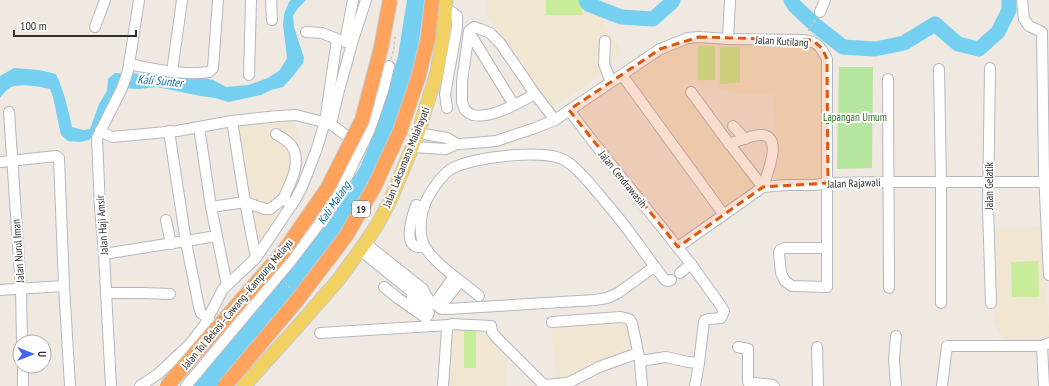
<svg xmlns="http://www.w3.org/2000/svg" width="1049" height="386" viewBox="0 0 1049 386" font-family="'PT Sans Narrow',sans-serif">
<rect width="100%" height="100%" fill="#efe9e1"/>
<!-- education -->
<g fill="#f0e6d1">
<polygon points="487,0 586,0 604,22 622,53 601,73 578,91 551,107 486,14"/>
<polygon points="704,42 714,43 714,87 703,88 693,78 682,88 759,186 725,212 627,78 660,56 679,45"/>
<polygon points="717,43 812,44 821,55 820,182 776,182 775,163 774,95 738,94 717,87"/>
<polygon points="295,116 300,163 300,175 296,187 274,220 262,241 258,244 233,122"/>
<polygon points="1042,227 1049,327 1049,347 1004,339 993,323 991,228"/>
<polygon points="631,322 634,352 557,381 551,327"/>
<polygon points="446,329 488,330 507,349 506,386 446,386"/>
</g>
<!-- green -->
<polygon fill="#b6e59e" points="839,67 873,67 872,168 837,169"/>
<!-- pitch -->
<g fill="#c9ec9a">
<rect x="546" y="0" width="36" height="15"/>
<rect x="698" y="46" width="17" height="34"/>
<polygon points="720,47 740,47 740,83 720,84"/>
<polygon points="1038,261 1039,297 1012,297 1011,262"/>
<rect x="464" y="330" width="12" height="38"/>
</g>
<!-- water -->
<g fill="#75cff0">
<path d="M291,0h15l-8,8 -5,8 1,11 10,31 -1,5 -9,12 -11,12 -12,3 -10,5 -33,7 -13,-4 -14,-2 -45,-9 -17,2 -19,-1 -17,35 -14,17 -9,2 -12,-1 -7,-6 -8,-38 -3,-8c-9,-2 -26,-5 -35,-3 -7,1 -11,7 -15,12v-22l14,-8 25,2 17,4c8,17 12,35 16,53l11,3 7,-1 9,-25 8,-13 1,-12 7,-6 38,1 40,2 20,4 13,7 22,-2 20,-7 12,-8 7,-12 -4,-33 1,-11 5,-12z"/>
<polygon points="407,0 425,0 415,67 385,157 338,241 288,304 218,386 192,386 262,304 321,229 360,167 378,123 398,56"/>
</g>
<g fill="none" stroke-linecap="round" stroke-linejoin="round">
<!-- river -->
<g stroke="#75cff0" stroke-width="15">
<polyline points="586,0 588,4 621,17 653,19 672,2 673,0"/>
<polyline points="791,0 794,5 815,25 843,47 875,49 904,43 935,24 958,44 979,49 998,32 1009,10 1009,0"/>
</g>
<defs>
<g id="minor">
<polyline points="271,0 272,20"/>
<polyline points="1022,0 1024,19 1029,26 1042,32 1044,174 1049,275"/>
<polyline points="446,8 452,12 457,16 457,27 445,94 447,108"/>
<polyline points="820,12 825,0"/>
<polyline points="95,27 105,0"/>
<polyline points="469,32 514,105"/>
<polyline points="728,39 730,0"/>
<polyline points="605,41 604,64 611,82"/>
<polyline points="345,42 353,0"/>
<path d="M129,64c26,5 54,12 80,8l4,-4 5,-68"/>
<polyline points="990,68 988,208 991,303"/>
<polyline points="939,69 941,182 941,303"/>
<polyline points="172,72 182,0"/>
<polyline points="249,75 251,0"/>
<polyline points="622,75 724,215"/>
<polyline points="888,79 889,288"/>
<polyline points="691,92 727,141 763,187"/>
<path d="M535,94c-17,9 -43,25 -62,21 -3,-1 -6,-3 -8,-5l-3,-8v-20l7,-51 5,-4 6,2 10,4 10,10 35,51 20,26"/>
<polyline points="569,110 594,143 691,264 721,306 724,311 721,318 709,319 705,320 704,322 699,363 695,386"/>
<polyline points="9,112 21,289 22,342"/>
<polyline points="232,121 245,202 256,258"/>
<polyline points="331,124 338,94 353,40 366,0"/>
<polyline points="733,126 745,139"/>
<polyline points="199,127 211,207 227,285"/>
<polyline points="100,131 112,137 177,131 232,121 278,116 296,115 331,124 357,144"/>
<polyline points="169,131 186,242 199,307 201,313 209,319"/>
<path d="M418,133l29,5 10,6 17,-1 22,-2 39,-13 20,-8 105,-71 28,-11 11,-1 29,2 75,1c14,1 18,7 24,19v228l-35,-1 -7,-5 -4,-8 -2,-20 1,-3 4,-2h43"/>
<path d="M276,134c5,3 12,7 15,11 12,16 -1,39 -8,54"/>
<path d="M729,144c10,-3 20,-8 30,-9 26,-2 8,39 4,52"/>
<polyline points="412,147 446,149 457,144"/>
<polyline points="0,162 56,156 59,158 64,286 70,386"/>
<polyline points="211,207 245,202 265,209 270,209 283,199 292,205"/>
<path d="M424,208l-8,-3c-3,9 -12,36 -1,41 3,2 6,1 9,0"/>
<polyline points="166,220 171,244"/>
<polyline points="365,243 423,289 428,299"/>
<polyline points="678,247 763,187 786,185 815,185 828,183 888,182 1049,182"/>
<polyline points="360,250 417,296 428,299 442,309 448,309 595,300 607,298 618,293 654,267"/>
<polyline points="104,254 217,236"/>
<polyline points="680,273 691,264"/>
<polyline points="384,287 399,299 426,318 429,313 426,307 412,297"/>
<polyline points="0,290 64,286"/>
<polyline points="106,293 144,293 170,294"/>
<path d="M479,296c-15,-13 -44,-32 -54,-49 -6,-10 -5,-27 -2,-38 4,-13 18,-35 30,-41 21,-11 93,-20 113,-7 13,8 22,21 32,32 8,10 16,19 23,28 15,19 29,40 44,59l3,1 3,-1"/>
<polyline points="436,302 454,276"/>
<polyline points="440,308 460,281"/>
<polyline points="552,322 621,317 629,319 632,323 640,361 642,386"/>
<polyline points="320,333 449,325 452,324 491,326 492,332 494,335 545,386"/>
<polyline points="1042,346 1044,386"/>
<polyline points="738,347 748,349 748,382 773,385 774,386"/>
<polyline points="817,347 818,386"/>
<polyline points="640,361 666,357 688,362 699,363"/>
<polyline points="23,366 23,386"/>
<polyline points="544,385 568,383 599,367 638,353"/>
<polyline points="111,386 104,254 100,208 97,138 122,88 128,71 139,0"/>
<polyline points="140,386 158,374 189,345 204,326 223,289 256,258 295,200 302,187 316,151 325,122 337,39 322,33 306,32"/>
<polyline points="186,386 291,261 329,211 348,175 370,129 383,91 389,66"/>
<polyline points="443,386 447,330 449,325"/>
<polyline points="896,386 894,359 896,336"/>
<polyline points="942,386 947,346 1042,346 1049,343"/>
</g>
<polyline id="major" points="244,386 298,326 339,279 365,243 377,225 390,201 418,133 437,72 444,30 446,0"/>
</defs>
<!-- minor casing -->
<use href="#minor" stroke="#b4b7c1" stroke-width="12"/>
<!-- major casing -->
<use href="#major" stroke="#c9c9c9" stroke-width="15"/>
<!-- path -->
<g stroke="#c9c9c9" stroke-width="1.5" stroke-dasharray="3 2" stroke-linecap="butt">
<polyline points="808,31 816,19"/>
<polyline points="391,59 394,48 395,37"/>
<polyline points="285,282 292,290"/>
</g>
<!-- minor -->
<use href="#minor" stroke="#fff" stroke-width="10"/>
<!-- major -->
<use href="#major" stroke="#f2d163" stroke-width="13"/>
<defs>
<g id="highway-bridge">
<polyline points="167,386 284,251 327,189 362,120 381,48 390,0"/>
<polyline points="225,386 298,299 346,236 375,185 400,131 418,78 428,38 432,0"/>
</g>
</defs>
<!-- highway-bridge casing -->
<use href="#highway-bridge" stroke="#c9c9c9" stroke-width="16" stroke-linecap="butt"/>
<!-- highway-bridge -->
<use href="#highway-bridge" stroke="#ffa35c" stroke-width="14"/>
</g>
<!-- marked area -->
<path fill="#df570e" fill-opacity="0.2" stroke="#df570e" stroke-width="3" stroke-dasharray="8 5" stroke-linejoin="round" d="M699,37l104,3h9l10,8 5,11 1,124 -65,4 -85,60 -109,-137 91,-61z"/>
<g text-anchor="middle" stroke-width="4" stroke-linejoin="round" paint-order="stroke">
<!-- shield labels -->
<rect fill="#fff" stroke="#6d6d6d" stroke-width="1" x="352" y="201" width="18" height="16" rx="3"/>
<g font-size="10" font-weight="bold" fill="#2e2e2e">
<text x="361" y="213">19</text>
</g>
<!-- street labels -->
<g font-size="11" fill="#2e2e2e" stroke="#fff">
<text transform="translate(782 41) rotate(3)" y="4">Jalan Kutilang</text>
<text transform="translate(406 157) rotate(-68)" y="4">Jalan Laksamana Malahayati</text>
<text transform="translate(623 179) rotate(51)" y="4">Jalan Cendrawasih</text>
<text transform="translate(854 183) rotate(-2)" y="4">Jalan Rajawali</text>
<text transform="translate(989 186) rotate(-90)" y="4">Jalan Gelatik</text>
<text transform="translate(102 225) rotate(-94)" y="4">Jalan Haji Amsir</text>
<text transform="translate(18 251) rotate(-94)" y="4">Jalan Nurul Iman</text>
<text transform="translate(237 304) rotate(-50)" y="4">Jalan Tol Bekasi–Cawang–Kampung Melayu</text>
</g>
<!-- park labels -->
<g font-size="11" fill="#2c6e1b" stroke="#fff">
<text x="855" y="121">Lapangan Umum</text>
</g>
<!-- water labels -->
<g font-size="12" font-style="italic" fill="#0d6fa3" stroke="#fff">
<text transform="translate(160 81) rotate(5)" y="4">Kali Sunter</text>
<text transform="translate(334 203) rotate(-56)" y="4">Kali Malang</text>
</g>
</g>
<!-- north arrow -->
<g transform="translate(32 354) rotate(90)"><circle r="19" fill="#ffffff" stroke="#ababab"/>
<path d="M0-3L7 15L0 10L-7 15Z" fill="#4264fb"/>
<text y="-6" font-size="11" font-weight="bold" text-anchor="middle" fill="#2e2e2e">U</text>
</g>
<!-- scale -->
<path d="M14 30v6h122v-6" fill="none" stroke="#2e2e2e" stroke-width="2"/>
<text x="20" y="30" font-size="12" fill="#2e2e2e" stroke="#ffffff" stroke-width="3" paint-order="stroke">100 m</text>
</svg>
